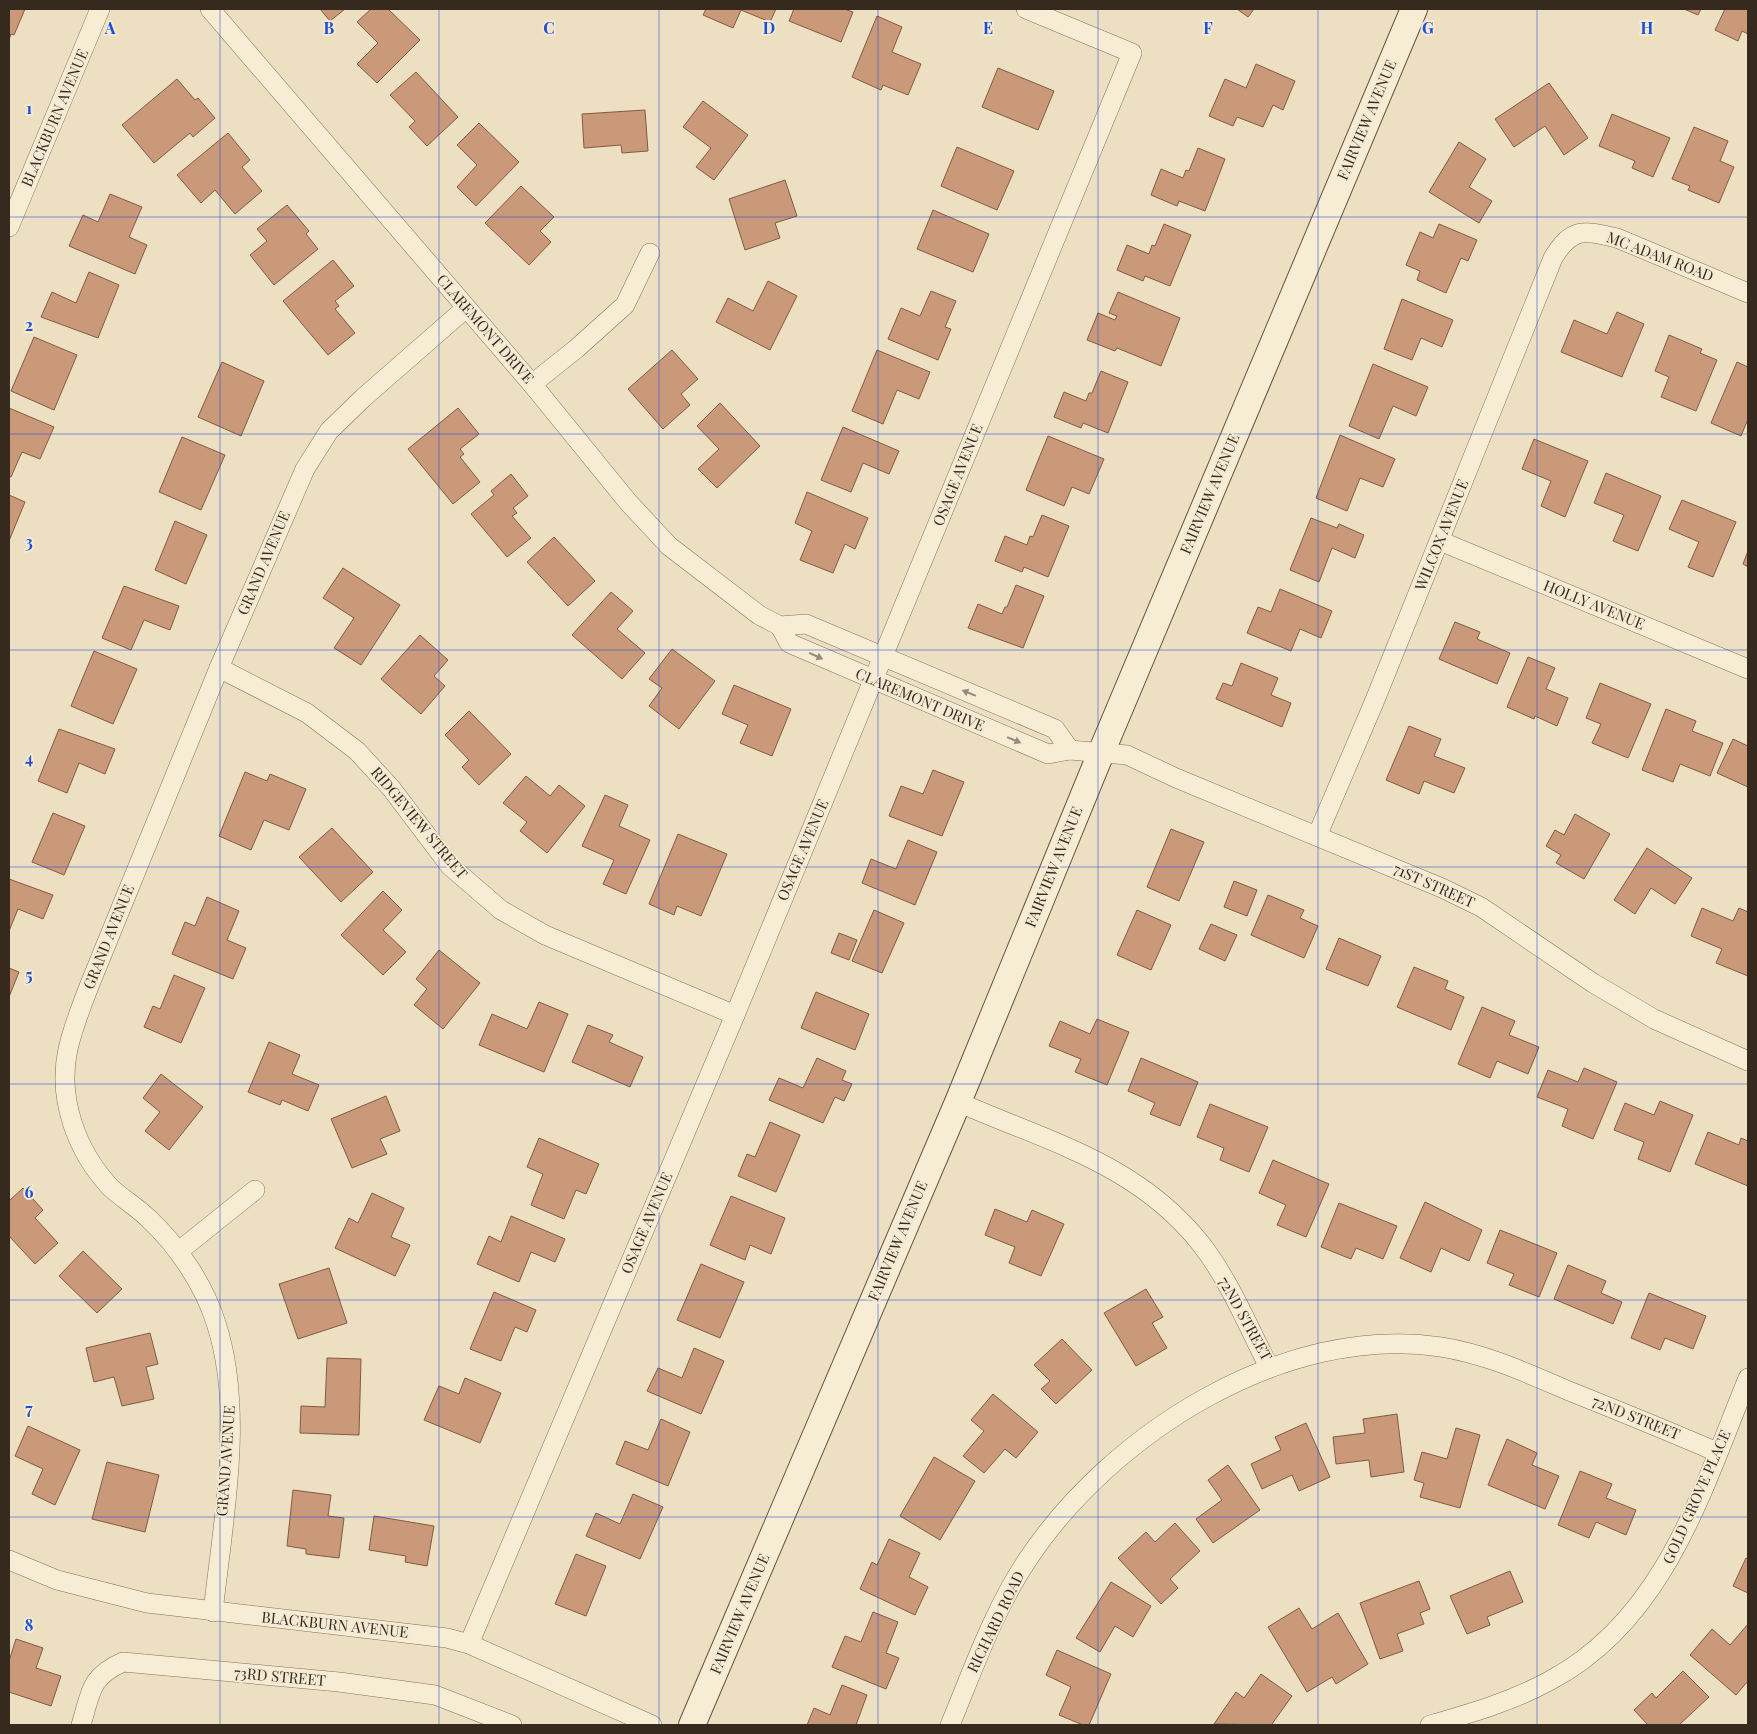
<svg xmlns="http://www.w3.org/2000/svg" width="1757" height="1734" viewBox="0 0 1757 1734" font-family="'Playfair Display',serif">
<rect width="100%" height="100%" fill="#ecdfc2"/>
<!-- building -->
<g fill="#c9997a" stroke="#845a41">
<polygon points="9,9 25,9 14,35 11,34 9,40"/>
<polygon points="320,9 345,9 330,21"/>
<polygon points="371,9 388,9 420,40 377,83 357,64 378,43 357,22"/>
<polygon points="706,9 776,9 770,22 741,10 733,28 703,15"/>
<polygon points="794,9 844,9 853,12 841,42 789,21"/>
<polygon points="1237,9 1254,9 1248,17"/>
<polygon points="1684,9 1701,9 1698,15"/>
<polygon points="1725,9 1748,9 1748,34 1742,31 1738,41 1715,30"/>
<polygon points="877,16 902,27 892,52 921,64 908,95 883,85 881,90 852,77"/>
<polygon points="1256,64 1295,81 1283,110 1273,105 1263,127 1237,117 1233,126 1209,116 1225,79 1246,88"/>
<polygon points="998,68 1054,91 1038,130 982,107"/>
<polygon points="416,72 458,117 427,146 409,127 415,121 390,95"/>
<polygon points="177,79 195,100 198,98 215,118 193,137 190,133 154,163 122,125"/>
<polygon points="1549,83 1588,138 1564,155 1545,126 1514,147 1495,119"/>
<polygon points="703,101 748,135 714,180 696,167 711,148 683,127"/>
<polygon points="645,110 648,151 622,153 621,145 584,148 582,114"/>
<polygon points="1612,114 1670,138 1653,177 1632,168 1635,161 1599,146"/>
<polygon points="479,123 519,162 476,206 457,187 477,165 457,145"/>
<polygon points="1694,127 1728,141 1720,161 1734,167 1719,203 1688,190 1690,186 1672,179"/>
<polygon points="228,133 250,160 242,167 262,191 235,214 215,190 201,203 177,175"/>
<polygon points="1459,142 1486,159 1469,187 1492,201 1479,223 1429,192"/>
<polygon points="957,147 1014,171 997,210 941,186"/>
<polygon points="1198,148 1225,159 1205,211 1179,201 1177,206 1151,195 1161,169 1183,178 1186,170 1189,171"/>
<polygon points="785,180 797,216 775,223 780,238 745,250 729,199"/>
<polygon points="521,186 554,217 540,231 551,242 529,265 485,223"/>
<polygon points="110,194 142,207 129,237 147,245 135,274 69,246 83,215 98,222"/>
<polygon points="287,205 309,231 306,234 318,249 274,285 250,255 267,241 257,229"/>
<polygon points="933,210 989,234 973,272 917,249"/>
<polygon points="1164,224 1191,235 1170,286 1145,276 1143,281 1117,270 1127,245 1149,254 1152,245 1155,246"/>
<polygon points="1439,224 1477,240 1468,261 1461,258 1446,293 1417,280 1420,271 1406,265 1420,232 1433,238"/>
<polygon points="333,260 354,286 335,301 339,306 335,309 355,333 328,355 283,301"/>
<polygon points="89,272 119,285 98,338 41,317 52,292 76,303"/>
<polygon points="768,281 797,296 770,350 716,322 728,298 753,311"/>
<polygon points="931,291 956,301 945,327 951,329 938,360 888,339 901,308 920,316"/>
<polygon points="1118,292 1180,318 1161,366 1117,348 1115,351 1087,340 1098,313 1115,320 1117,316 1109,313"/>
<polygon points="1402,299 1453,320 1442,347 1421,338 1412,360 1384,349"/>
<polygon points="1617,312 1644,324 1622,377 1561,352 1574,320 1607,334"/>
<polygon points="1669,335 1702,349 1700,353 1717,360 1696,411 1661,397 1669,377 1655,371"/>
<polygon points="34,337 77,355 54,410 11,391"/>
<polygon points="672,350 698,379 681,394 690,405 663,429 628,389"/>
<polygon points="877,350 930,372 919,399 897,390 883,424 852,411"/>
<polygon points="222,362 264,381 241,436 198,417"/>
<polygon points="1737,362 1748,367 1748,419 1741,436 1711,423"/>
<polygon points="1373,364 1428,387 1416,416 1393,406 1379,439 1349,426"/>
<polygon points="1101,371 1128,382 1108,433 1083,423 1081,428 1054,417 1064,392 1086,401 1089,393 1092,393"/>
<polygon points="720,403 760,446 717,488 698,469 719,449 697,426"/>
<polygon points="9,408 54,427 40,459 22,452 11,477 9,476"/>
<polygon points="458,408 479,434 460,449 464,454 460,457 480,482 453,504 408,449"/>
<polygon points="843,427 899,451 889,474 863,463 851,492 821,480"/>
<polygon points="1340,435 1395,459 1383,487 1360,478 1347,511 1316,498"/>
<polygon points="1048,436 1104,459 1089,494 1072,487 1064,506 1026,490"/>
<polygon points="182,437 225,455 201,510 159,492"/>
<polygon points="1534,439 1588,461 1565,517 1541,506 1551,481 1522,469"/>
<polygon points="1606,473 1661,496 1638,551 1613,541 1624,515 1594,503"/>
<polygon points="511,474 528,496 513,508 517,513 512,516 531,538 507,557 471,514 494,495 491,491"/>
<polygon points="807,492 868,518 855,549 845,544 833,573 800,560 812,531 795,523"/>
<polygon points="9,495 25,502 9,541"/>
<polygon points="1682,500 1736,522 1713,577 1688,567 1699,542 1669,529"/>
<polygon points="1042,515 1069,526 1048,577 1024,567 1022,572 995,561 1005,536 1027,545 1030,536 1033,537"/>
<polygon points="1311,518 1337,528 1339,524 1364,535 1355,558 1332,548 1319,582 1290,570"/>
<polygon points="175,521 207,535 186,584 155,570"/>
<polygon points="554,537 595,581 568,606 527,562"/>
<polygon points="1748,551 1748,567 1743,564"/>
<polygon points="343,568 400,605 361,665 334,648 354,618 323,598"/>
<polygon points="1016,585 1044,596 1023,648 968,628 978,604 1002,614 1005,607 1007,607"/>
<polygon points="124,586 179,606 170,630 144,620 131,650 102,638"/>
<polygon points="1280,589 1332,611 1321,638 1300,629 1291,651 1247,633 1258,607 1271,612"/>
<polygon points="611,592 633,611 617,629 645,653 622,679 572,635"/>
<polygon points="1455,622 1480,632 1477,639 1510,653 1497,684 1439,659"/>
<polygon points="420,635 448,660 434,676 445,686 421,714 381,679"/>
<polygon points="672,649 715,681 679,729 649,706 662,688 649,679"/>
<polygon points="94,651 137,669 113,724 71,706"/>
<polygon points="1528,657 1555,668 1546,689 1568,698 1557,726 1535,716 1534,719 1507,707"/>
<polygon points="1241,663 1278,678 1271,695 1291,703 1282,727 1216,699 1223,683 1232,686"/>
<polygon points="1600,683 1651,704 1628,758 1592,743 1601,724 1586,718"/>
<polygon points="734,685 791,709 772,756 740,743 748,725 722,714"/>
<polygon points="1666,709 1696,721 1692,731 1723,743 1710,776 1680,764 1673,782 1642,770"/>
<polygon points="469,711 511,754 479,785 462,767 469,760 445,735"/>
<polygon points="1409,726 1441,739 1434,756 1465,768 1454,793 1424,781 1419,794 1386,780"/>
<polygon points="59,729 115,749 105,774 79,763 67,793 38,781"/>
<polygon points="1733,739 1748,746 1748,787 1717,773"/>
<polygon points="933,770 964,782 942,836 889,816 901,786 923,794"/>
<polygon points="245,772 267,781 270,774 306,789 289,830 264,820 251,850 219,836"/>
<polygon points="526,776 550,796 559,785 585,806 547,853 520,831 527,822 503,803"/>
<polygon points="605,795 628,805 619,826 650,840 626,894 603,884 614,860 582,846"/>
<polygon points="53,813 85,826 64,875 32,862"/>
<polygon points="1575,814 1610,834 1584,879 1556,863 1561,855 1546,846 1555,830 1564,835"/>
<polygon points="332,828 373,872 341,902 299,857"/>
<polygon points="1171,829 1204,842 1179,901 1147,887"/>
<polygon points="678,834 727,854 701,916 677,906 674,915 649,904"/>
<polygon points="908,840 937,852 915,905 862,883 871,859 896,869"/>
<polygon points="1647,848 1692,878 1675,904 1651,888 1635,914 1614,900"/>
<polygon points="9,879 53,895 43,919 18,909 9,931"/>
<polygon points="1234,881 1257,890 1247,916 1224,907"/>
<polygon points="383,891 402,910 383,930 406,952 383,975 341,935"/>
<polygon points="1268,895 1304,910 1300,918 1318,926 1304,958 1251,935"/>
<polygon points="207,897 239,911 227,940 246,948 233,979 172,954 185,922 195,926"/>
<polygon points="1702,908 1733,921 1739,908 1748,912 1748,976 1716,963 1722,949 1691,936"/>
<polygon points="874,910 904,923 882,973 852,961"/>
<polygon points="1137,910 1171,925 1151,970 1117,955"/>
<polygon points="1211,924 1237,935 1225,961 1199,949"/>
<polygon points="839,933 857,940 849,960 831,953"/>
<polygon points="1339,938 1381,956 1368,986 1326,969"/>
<polygon points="439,950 480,983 443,1029 414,1005 427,989 416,979"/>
<polygon points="1414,967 1448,981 1445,989 1464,997 1451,1030 1397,1007"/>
<polygon points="9,968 19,972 9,997"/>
<polygon points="174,975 205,988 181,1043 144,1027 153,1006 160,1009"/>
<polygon points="816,992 869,1014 855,1050 801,1028"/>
<polygon points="539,1002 568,1014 544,1072 479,1045 492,1014 527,1029"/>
<polygon points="1482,1007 1515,1021 1509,1035 1539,1047 1528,1074 1497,1061 1490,1078 1458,1064"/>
<polygon points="1097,1019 1129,1032 1107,1085 1075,1072 1081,1059 1049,1046 1060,1021 1090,1034"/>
<polygon points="588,1025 613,1035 609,1042 643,1057 630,1087 572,1062"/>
<polygon points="269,1042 300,1055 292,1074 319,1085 308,1111 282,1100 280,1105 248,1092"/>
<polygon points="817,1058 846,1071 842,1080 852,1084 844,1101 835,1097 823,1123 769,1100 779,1078 803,1088"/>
<polygon points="1141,1058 1198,1082 1180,1126 1150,1114 1155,1103 1128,1091"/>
<polygon points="1584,1068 1617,1082 1593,1139 1562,1126 1568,1109 1537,1097 1548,1070 1578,1082"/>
<polygon points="161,1074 203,1107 169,1150 145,1131 160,1112 143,1098"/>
<polygon points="386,1096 400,1131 380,1139 387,1154 352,1168 331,1119"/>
<polygon points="1660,1101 1693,1115 1670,1172 1638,1159 1644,1142 1614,1130 1625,1103 1654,1115"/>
<polygon points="1210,1104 1268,1127 1249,1172 1220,1160 1224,1148 1197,1137"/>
<polygon points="770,1122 800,1135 776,1192 738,1176 747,1154 755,1157"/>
<polygon points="1708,1132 1739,1145 1741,1138 1748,1141 1748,1186 1695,1164"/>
<polygon points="539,1138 599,1164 586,1194 576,1190 564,1219 531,1205 543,1174 527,1167"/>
<polygon points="1273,1160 1329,1184 1306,1237 1277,1225 1286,1205 1259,1193"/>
<polygon points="23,1188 43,1210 35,1218 58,1243 35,1264 9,1236 9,1201"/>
<polygon points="372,1193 404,1208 391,1237 410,1245 395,1276 335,1248 349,1218 358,1223"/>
<polygon points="731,1196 785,1218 771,1254 750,1245 745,1260 710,1245"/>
<polygon points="1425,1202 1482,1230 1469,1261 1441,1248 1431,1272 1400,1258"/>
<polygon points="1339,1203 1397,1226 1383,1259 1356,1248 1351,1259 1321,1247"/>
<polygon points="995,1209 1027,1222 1032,1210 1064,1224 1041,1276 1009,1263 1015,1247 985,1235"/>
<polygon points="511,1216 565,1239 555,1262 531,1252 519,1282 477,1264 489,1236 501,1242"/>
<polygon points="1500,1230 1557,1253 1539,1297 1509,1285 1514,1274 1487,1263"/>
<polygon points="83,1251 122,1289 97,1313 59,1276"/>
<polygon points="701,1264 744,1282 720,1338 677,1320"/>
<polygon points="1568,1265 1606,1281 1601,1293 1622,1302 1613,1324 1554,1299"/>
<polygon points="329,1268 347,1323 298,1339 279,1284"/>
<polygon points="1146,1289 1163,1317 1152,1323 1167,1348 1136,1366 1104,1313"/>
<polygon points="494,1292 536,1310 527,1332 515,1327 501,1361 470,1349"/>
<polygon points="1649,1293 1706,1316 1693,1349 1665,1338 1660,1350 1631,1338"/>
<polygon points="150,1333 158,1364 146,1367 154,1399 122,1406 114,1377 94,1382 86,1348"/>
<polygon points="1062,1339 1092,1370 1056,1404 1041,1389 1050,1381 1034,1365"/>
<polygon points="694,1348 724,1361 701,1414 647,1391 658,1368 682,1378"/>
<polygon points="327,1358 361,1359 359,1435 300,1433 301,1406 325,1407"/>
<polygon points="465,1378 501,1393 480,1443 424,1420 439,1386 459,1394"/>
<polygon points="993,1394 1038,1432 1016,1458 1005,1449 984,1473 963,1456 984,1431 971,1420"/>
<polygon points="1397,1414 1404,1472 1371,1477 1369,1460 1336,1464 1333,1437 1365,1433 1363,1419"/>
<polygon points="661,1419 690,1432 668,1486 616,1464 625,1441 648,1450"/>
<polygon points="1306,1423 1330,1477 1299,1491 1292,1475 1262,1489 1251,1464 1281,1450 1275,1437"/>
<polygon points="28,1426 80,1450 55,1505 32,1494 43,1469 15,1456"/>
<polygon points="1456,1428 1480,1435 1460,1508 1420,1497 1424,1483 1414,1480 1422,1452 1447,1459"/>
<polygon points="1507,1439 1537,1453 1532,1465 1559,1476 1545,1509 1488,1485"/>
<polygon points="934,1457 975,1481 940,1540 900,1516"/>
<polygon points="107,1462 159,1475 145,1532 92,1519"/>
<polygon points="1228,1465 1260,1510 1213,1543 1196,1519 1222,1500 1208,1480"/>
<polygon points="1580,1471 1612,1484 1606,1498 1636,1510 1626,1535 1596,1522 1589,1538 1558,1525"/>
<polygon points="293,1490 331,1495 328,1516 344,1518 339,1558 306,1554 306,1549 287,1546"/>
<polygon points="633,1494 663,1507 640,1559 586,1536 596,1513 620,1524"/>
<polygon points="374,1516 434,1526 427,1566 405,1562 406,1556 369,1550"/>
<polygon points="1175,1523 1200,1551 1170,1579 1178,1588 1161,1604 1118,1558 1146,1532 1155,1542"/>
<polygon points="889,1539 920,1553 909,1577 928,1587 915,1615 860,1589 872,1562 877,1565"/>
<polygon points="576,1554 606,1566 586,1616 555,1604"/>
<polygon points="1746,1558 1748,1559 1748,1593 1733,1586"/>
<polygon points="1510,1571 1523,1602 1487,1617 1490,1625 1467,1634 1450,1596"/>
<polygon points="1419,1581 1430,1609 1420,1613 1424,1624 1397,1634 1403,1651 1380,1659 1360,1603"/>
<polygon points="1111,1582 1151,1606 1133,1637 1115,1626 1100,1652 1076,1638"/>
<polygon points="1299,1608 1312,1629 1338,1613 1368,1664 1336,1684 1332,1677 1307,1692 1268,1627"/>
<polygon points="873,1612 898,1622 886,1653 899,1658 886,1689 832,1667 845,1636 861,1642"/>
<polygon points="1748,1624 1748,1681 1736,1695 1690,1655 1712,1629 1730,1645"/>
<polygon points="16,1639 43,1648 36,1668 61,1676 51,1706 9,1692 9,1661"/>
<polygon points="1057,1650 1111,1674 1089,1725 1083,1725 1059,1715 1071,1687 1046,1675"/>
<polygon points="1683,1671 1709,1697 1679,1725 1648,1725 1634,1710 1652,1693 1656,1698"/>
<polygon points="1261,1674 1292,1696 1272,1724 1274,1725 1214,1724 1236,1692 1244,1698"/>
<polygon points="842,1685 867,1695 856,1725 807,1725 814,1708 830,1715"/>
</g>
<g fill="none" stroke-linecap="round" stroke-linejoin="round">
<defs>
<g id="street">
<polyline points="210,9 532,384 628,502 669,546 759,615 780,626 806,624 1055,729 1070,750"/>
<polyline points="9,227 100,9"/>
<polyline points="532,384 576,349 625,305 650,253"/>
<polyline points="1440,541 1748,669"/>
<polyline points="780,626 789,643 1048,754 1070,750 1127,755 1176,778 1442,888 1481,907 1593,983 1654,1019 1748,1061"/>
<polyline points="219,668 307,713 357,751 391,788 450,866 501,910 545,935 735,1015"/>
<path d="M1317,836l58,-136 178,-442c19,-31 30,-28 64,-20l131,55"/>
<path d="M958,1102c90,40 179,61 243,142 28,36 47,82 68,123"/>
<polyline points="179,1251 255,1190"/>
<polyline points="9,1560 57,1580 147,1603 447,1638 469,1644 652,1725"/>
<path d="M213,1612c10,-92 32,-200 3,-289 -12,-38 -38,-77 -67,-104 -11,-11 -26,-20 -38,-31 -34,-36 -54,-89 -43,-139 6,-26 16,-50 26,-75l125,-306 86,-199 24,-38 34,-33 103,-90"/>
<polyline points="469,1644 735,1015 1132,53 1026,9"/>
<path d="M81,1725c10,-32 8,-48 42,-63l216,20 96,13 77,30"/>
<path d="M950,1725c23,-55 43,-113 76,-163 83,-127 258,-239 415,-215 45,7 86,26 128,44 50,20 99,40 148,61"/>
<path d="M1430,1725c42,-12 83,-24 121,-45 114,-61 151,-190 197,-302"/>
</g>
<polyline id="secondary" points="692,1725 958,1102 1101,753 1414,9"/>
</defs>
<!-- street casing -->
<use href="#street" stroke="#86705a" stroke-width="20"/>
<!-- secondary casing -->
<use href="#secondary" stroke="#67523d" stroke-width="28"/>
<!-- street -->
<use href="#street" stroke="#f7edd5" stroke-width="19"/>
<!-- secondary -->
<use href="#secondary" stroke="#f7edd5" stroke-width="26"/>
</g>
<!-- one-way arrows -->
<defs><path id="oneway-solid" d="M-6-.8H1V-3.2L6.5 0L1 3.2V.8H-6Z" transform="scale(1.25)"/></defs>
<g fill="#968b7a">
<use href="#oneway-solid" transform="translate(816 656) rotate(24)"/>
<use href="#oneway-solid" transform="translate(969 693) rotate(-158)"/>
<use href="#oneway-solid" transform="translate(1014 740) rotate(23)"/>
</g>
<!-- grid -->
<path fill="none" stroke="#1d4ed8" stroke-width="1" stroke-opacity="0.55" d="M220,9v1716M439,9v1716M659,9v1716M878,9v1716M1098,9v1716M1318,9v1716M1537,9v1716M9,217h1739M9,434h1739M9,650h1739M9,867h1739M9,1084h1739M9,1300h1739M9,1517h1739"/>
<g text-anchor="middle" stroke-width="4" stroke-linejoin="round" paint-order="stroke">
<!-- street labels -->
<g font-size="15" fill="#36291e" stroke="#f4e9d2">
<text transform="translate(55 118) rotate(-67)" y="5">BLACKBURN AVENUE</text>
<text transform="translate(1367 120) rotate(-67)" y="5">FAIRVIEW AVENUE</text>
<text transform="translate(1660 257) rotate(21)" y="5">MC ADAM ROAD</text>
<text transform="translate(485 329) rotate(49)" y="5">CLAREMONT DRIVE</text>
<text transform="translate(958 475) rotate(-68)" y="5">OSAGE AVENUE</text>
<text transform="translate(1210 494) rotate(-67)" y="5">FAIRVIEW AVENUE</text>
<text transform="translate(1442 535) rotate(-68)" y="5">WILCOX AVENUE</text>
<text transform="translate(264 563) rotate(-67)" y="5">GRAND AVENUE</text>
<text transform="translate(1594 605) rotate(22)" y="5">HOLLY AVENUE</text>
<text transform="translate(920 700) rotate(23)" y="5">CLAREMONT DRIVE</text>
<text transform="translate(419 823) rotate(50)" y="5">RIDGEVIEW STREET</text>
<text transform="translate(803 850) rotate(-67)" y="5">OSAGE AVENUE</text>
<text transform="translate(1054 867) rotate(-68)" y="5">FAIRVIEW AVENUE</text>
<text transform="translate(1434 886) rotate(24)" y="5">71ST STREET</text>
<text transform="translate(109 937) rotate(-68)" y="5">GRAND AVENUE</text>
<text transform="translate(647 1223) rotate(-67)" y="5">OSAGE AVENUE</text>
<text transform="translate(898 1241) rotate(-67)" y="5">FAIRVIEW AVENUE</text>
<text transform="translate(1245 1319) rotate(61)" y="5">72ND STREET</text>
<text transform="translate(1636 1418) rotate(22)" y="5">72ND STREET</text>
<text transform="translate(226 1461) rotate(-86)" y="5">GRAND AVENUE</text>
<text transform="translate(1697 1497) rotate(-66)" y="5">GOLD GROVE PLACE</text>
<text transform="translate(740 1614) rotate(-67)" y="5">FAIRVIEW AVENUE</text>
<text transform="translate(996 1622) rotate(-64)" y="5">RICHARD ROAD</text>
<text transform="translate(335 1625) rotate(6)" y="5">BLACKBURN AVENUE</text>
<text transform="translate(280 1677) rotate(5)" y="5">73RD STREET</text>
</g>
</g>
<g font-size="16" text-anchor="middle" font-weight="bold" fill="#1d4ed8" stroke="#f4e9d2" stroke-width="4" stroke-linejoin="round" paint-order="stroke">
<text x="110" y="34">A</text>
<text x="329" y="34">B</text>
<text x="549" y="34">C</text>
<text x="769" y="34">D</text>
<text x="988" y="34">E</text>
<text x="1208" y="34">F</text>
<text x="1428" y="34">G</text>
<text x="1647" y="34">H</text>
<text x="29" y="114">1</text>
<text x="29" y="331">2</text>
<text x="29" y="548">3</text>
<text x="29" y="764">4</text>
<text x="29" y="981">5</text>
<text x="29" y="1198">6</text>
<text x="29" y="1415">7</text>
<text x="29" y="1631">8</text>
</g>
<!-- border -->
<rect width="1757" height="1734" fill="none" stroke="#36291e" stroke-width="20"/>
</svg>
